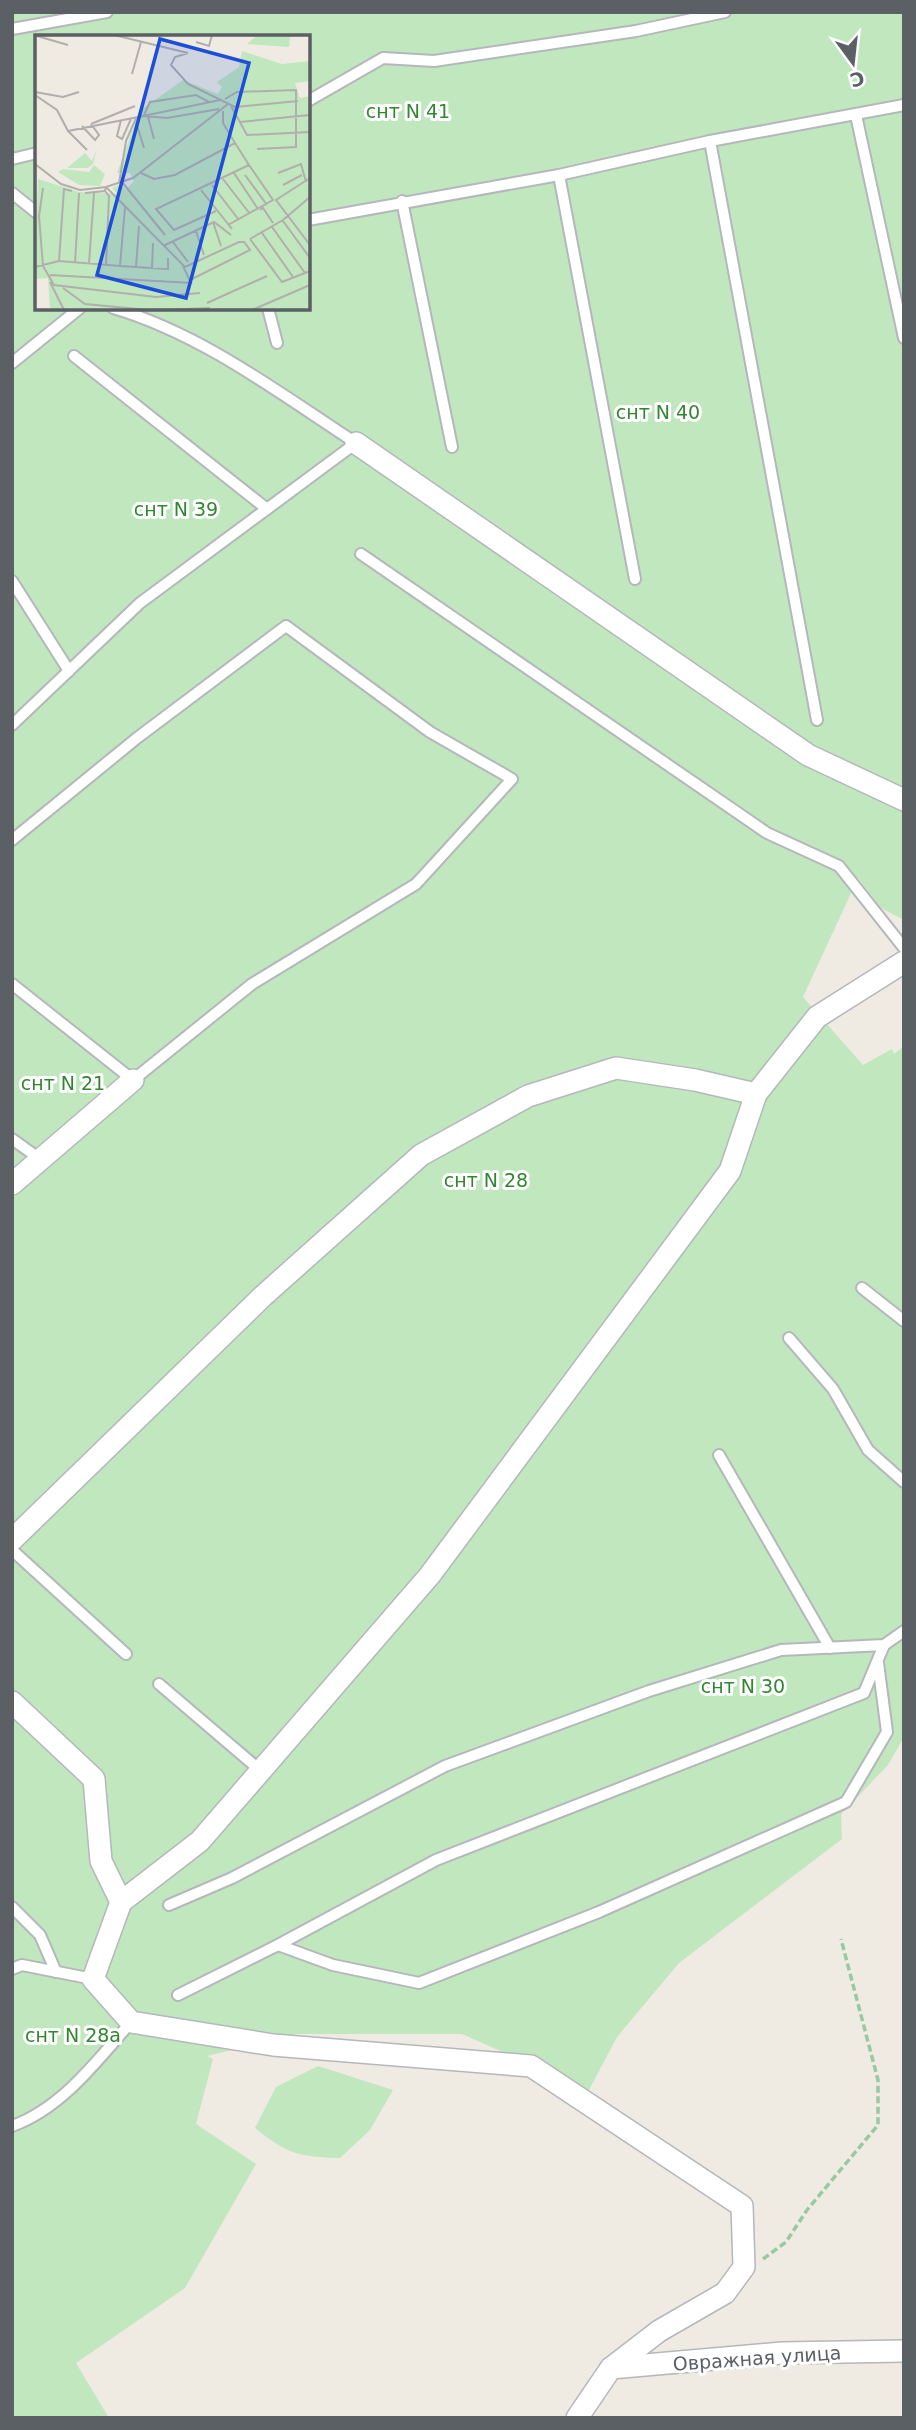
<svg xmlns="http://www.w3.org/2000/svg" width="916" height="2430" viewBox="0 0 916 2430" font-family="'DejaVu Sans',sans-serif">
<rect width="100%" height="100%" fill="#efebe3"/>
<!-- green -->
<g fill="#c1e7be" fill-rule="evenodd">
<path d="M12,12h892v908l-23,-12 -23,-30 -55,119 60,68 29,-16 2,5 10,-8v691l-16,28 -47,49 1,25 -163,124 -62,74 -28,53 -127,-56h-165l-90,22 6,3 -17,65 60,40 -71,124 -109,75 33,55h-97zM37,37h271v271h-271z"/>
<path d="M318,2066l75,24 -23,40 -30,28c-41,-1 -53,-4 -85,-30l21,-41z"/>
</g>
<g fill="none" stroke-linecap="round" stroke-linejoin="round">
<defs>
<g id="service">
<polyline points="12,29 107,12"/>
<polyline points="308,101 383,58 434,61 636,31 725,12"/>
<polyline points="856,115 904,338"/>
<polyline points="12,159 37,153"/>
<polyline points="559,175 635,579"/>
<polyline points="12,193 37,213"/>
<polyline points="402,201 452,447"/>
<polyline points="308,220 559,175 710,141"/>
<polyline points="268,308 277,343"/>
<polyline points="74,356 267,509"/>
<polyline points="12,363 80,308"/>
<polyline points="361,554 767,833 839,866 904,948"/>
<polyline points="12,581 69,671"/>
<polyline points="817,720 710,141 904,105"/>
<path d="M12,725l128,-122 216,-160c-77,-50 -154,-109 -243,-135"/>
<polyline points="12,840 137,738 286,626 430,732 512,779 416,884 252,984 133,1080 12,984"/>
<polyline points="12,1139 40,1159"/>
<polyline points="862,1288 904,1321"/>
<polyline points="789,1338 833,1389 868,1450 904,1482"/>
<polyline points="719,1455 830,1648"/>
<polyline points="12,1550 126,1654"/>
<polyline points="159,1684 261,1771"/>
<polyline points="169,1905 232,1878 445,1766 649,1691 781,1650 884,1645 904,1631"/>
<polyline points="12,1907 40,1935 56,1972"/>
<polyline points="278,1945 333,1965 419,1983 599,1912 846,1802 887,1732 878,1663"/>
<polyline points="12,1969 22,1965 93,1979"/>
<polyline points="178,1995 278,1945 436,1860 864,1693 884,1645"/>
<path d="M12,2126c49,-17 86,-66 119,-104"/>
</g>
<g id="minor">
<polyline points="356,443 808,755 904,800"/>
<polyline points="12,1184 133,1080"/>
<polyline points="12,1540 263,1296 421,1155 528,1096 616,1068 695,1080 756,1094"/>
<polyline points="12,1702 94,1779 101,1861 121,1902"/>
<polyline points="611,2368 782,2353 904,2351"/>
<polyline points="577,2418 611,2368 659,2331 725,2293 744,2267 742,2206 531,2066 273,2045 131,2022 93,1979 121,1902 200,1841 430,1575 730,1171 756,1094 817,1017 904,962"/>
</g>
</defs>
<!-- service casing -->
<use href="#service" stroke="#b4b7bb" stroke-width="14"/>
<!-- minor casing -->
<use href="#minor" stroke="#b4b7bb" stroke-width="24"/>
<!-- path -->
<polyline stroke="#97c9a2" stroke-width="3.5" stroke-dasharray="7 3.5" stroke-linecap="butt" points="763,2259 786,2242 807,2210 878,2125 878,2080 841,1939"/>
<!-- service -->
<use href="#service" stroke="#fff" stroke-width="10"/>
<!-- minor -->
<use href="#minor" stroke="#fff" stroke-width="21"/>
</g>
<g text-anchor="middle" stroke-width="6" stroke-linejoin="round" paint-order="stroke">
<!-- park labels -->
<g font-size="19" fill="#328631" stroke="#fff">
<text x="408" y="118">снт N 41</text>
<text x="658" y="419">снт N 40</text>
<text x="176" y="516">снт N 39</text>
<text x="63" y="1090">снт N 21</text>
<text x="486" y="1187">снт N 28</text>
<text x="743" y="1693">снт N 30</text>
<text x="73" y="2042">снт N 28а</text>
</g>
<!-- street labels -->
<g font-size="19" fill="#5b6064" stroke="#fff">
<text transform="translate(757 2358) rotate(-4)" y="7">Овражная улица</text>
</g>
</g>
<!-- overview -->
<g transform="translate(35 35)">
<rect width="275" height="275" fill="#efebe3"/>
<path d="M222,0h42l-9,2 -1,10 -42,-3zM207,16l40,13 28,-3v20l-15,2 5,15 10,-2v214h-260l-2,-32 -13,1 3,-100 41,13 38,2 -5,-6 9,-4 5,6 8,-9 -4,-8h-13l22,-62 44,-31 35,14 4,-7 -5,-5 22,-15zM62,114l-4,15 -5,4h-21l18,-15 7,8zM59,130l11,9 -5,12 -21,-1 -21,-13 5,-3 26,3z" fill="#c1e7be"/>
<path fill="none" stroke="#b0afac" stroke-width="2" d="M79,0l74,18M2,1l31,9M161,7l13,4 3,-11M153,18l-13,4 -4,8 17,19 47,23 63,-6M97,39l9,-32M0,57l28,5 16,-5M0,60l22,15 11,21 75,-15 24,2 52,-9M190,64l12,-7 59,-2v57l-39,2M196,71l16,29 63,-3M109,80l6,-13 46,-7 13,7M108,81l77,-16M113,82l6,22M86,85l-4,16 5,3 9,-20M101,87l8,26M205,87l70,-7M56,89l44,-18M47,91l13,14 4,-5 -8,-11M33,96l19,19M0,129l26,20 19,6 26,-3 27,-9 95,-74M106,138l13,6 21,-4 60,-32 -12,-20v-12M199,138l24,36M243,138l23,-9 5,18M210,140l22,30M275,143l-34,22 34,45M188,144l27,35M87,147l43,53M84,148l7,-42 10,-23M177,150l27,35M248,150l19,-10M71,152l79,80 54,-25h5l6,8 -60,30M8,153l-4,28 4,50 11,19 102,12 44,-4M166,155l31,39M70,156l4,5 -3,69M50,158l20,-2 1,-4M225,175l3,-2 10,15M181,176l-42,19 -18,-21 93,-44 -14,-22M248,186l27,37M178,187l8,24M193,190l45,-25 -24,-35M237,192l33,46M161,196l8,24M227,198l31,44M215,204l32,43 28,-11M215,204l33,-19 27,-23M138,207l15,20M128,211l51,-24 17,13M24,226l5,-72 8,2M40,228l4,-70M54,229l5,-71M85,231l48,3v-11M0,232l24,-6 61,5 5,-59M101,232l3,-41M117,233l1,-25M15,240l141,8 -8,-17M15,247l14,28M28,253l22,16 64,6M172,268l60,-27M125,275l50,-2M217,275l58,-25"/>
<path fill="#1d4ed8" fill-opacity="0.15" stroke="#1d4ed8" stroke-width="3.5" d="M125,4l89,24 -63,235 -89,-23z"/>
<rect width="275" height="275" fill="none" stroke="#5b6064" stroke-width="3.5"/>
</g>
<!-- border -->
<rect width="916" height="2430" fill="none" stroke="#5b6064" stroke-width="28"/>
<!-- north arrow -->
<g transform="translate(853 63) rotate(165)" stroke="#ffffff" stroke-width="5" paint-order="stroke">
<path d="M0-5L12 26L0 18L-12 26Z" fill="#5b6064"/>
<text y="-10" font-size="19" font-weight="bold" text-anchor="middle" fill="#5b6064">С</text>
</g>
</svg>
